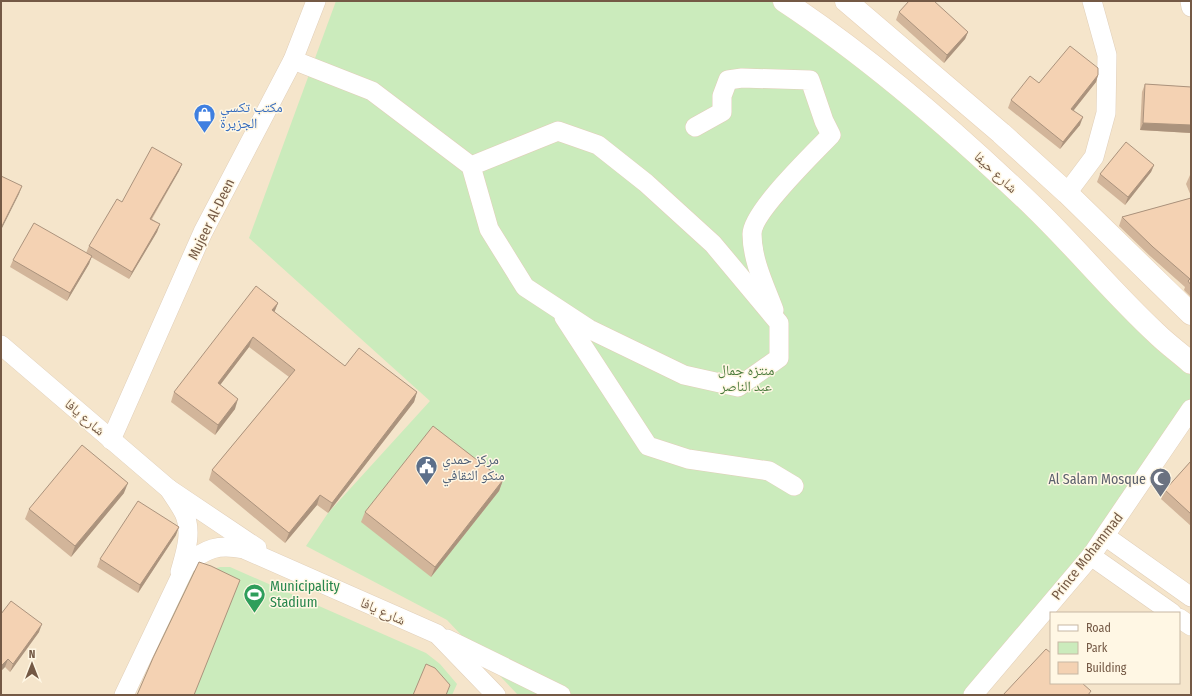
<svg xmlns="http://www.w3.org/2000/svg" width="1192" height="696" viewBox="0 0 1192 696" font-family="'Fira Sans Condensed','Noto Naskh Arabic',sans-serif">
<rect width="100%" height="100%" fill="#fdf3dd"/>
<!-- residential -->
<path fill="#f5e5cb" fill-rule="evenodd" d="M1,1h1190v694h-1190zM1051,613h128v70h-128z"/>
<!-- green -->
<g fill="#cbebbc">
<polygon points="336,1 770,1 841,41 1191,361 1191,407 1033,624 971,695 518,695 447,620 306,546 328,513 430,401 249,238"/>
<polygon points="220,567 230,567 426,653 440,664 457,684 452,695 137,695 192,569 213,569"/>
</g>
<g fill="none" stroke-linecap="round" stroke-linejoin="round">
<defs>
<g id="street">
<polyline points="1190,1 1191,7"/>
<polyline points="293,60 372,91 471,166 489,229 525,287 589,329 684,375 738,387 779,358 779,323 713,244 646,183 598,145 558,131 471,166"/>
<path d="M695,127l27,-15v-16l6,-16 14,-2 68,2 14,41 7,14c-17,18 -79,77 -79,99 0,26 13,52 22,76"/>
<polyline points="1067,193 1094,157 1106,113 1107,55 1092,1"/>
<polyline points="564,317 648,446 688,459 769,471 794,486"/>
<polyline points="1,345 169,489"/>
<polyline points="111,440 203,232 293,60 316,1"/>
<polyline points="1105,536 1191,597"/>
<polyline points="1091,556 1172,613"/>
<path d="M180,572c5,-18 13,-40 4,-59 -4,-8 -10,-16 -15,-24l88,59"/>
<polyline points="1179,618 1191,626"/>
<polyline points="447,639 561,695"/>
<path d="M124,695l62,-130c20,-17 32,-21 58,-16l193,85 59,61"/>
<polyline points="973,695 1091,556 1191,409"/>
</g>
<g id="secondary">
<path d="M784,1c91,60 174,133 252,208 41,40 78,85 120,124 11,11 24,20 35,30"/>
<polyline points="846,1 1001,133 1067,193 1191,314"/>
</g>
</defs>
<!-- street casing -->
<use href="#street" stroke="#e1cfb9" stroke-width="20"/>
<!-- secondary casing -->
<use href="#secondary" stroke="#e7d1b7" stroke-width="23"/>
<!-- street -->
<use href="#street" stroke="#fff" stroke-width="19"/>
<!-- secondary -->
<use href="#secondary" stroke="#fff" stroke-width="22"/>
</g>
<!-- wall -->
<g fill="#d2b59a">
<polygon points="899,12 968,32 965,39 944,63 896,20"/>
<polygon points="1098,75 1096,82 1074,110 1080,125 1060,149 1008,108 1011,100 1039,83"/>
<polygon points="1145,84 1191,87 1191,133 1140,130 1142,92"/>
<polygon points="182,164 179,171 152,219 160,224 157,232 129,279 91,257 89,264 67,301 10,267 13,260 86,253 89,246 122,202"/>
<polygon points="1154,165 1151,172 1125,205 1097,182 1100,174"/>
<polygon points="1190,175 1191,175 1191,196 1186,184"/>
<polygon points="1191,198 1191,297 1184,290 1185,287 1150,256 1119,226 1122,217"/>
<polygon points="278,303 274,312 345,366 417,392 414,402 328,513 317,505 285,543 209,480 212,470 289,377 249,347 220,385 235,409 215,435 171,402 174,392"/>
<polygon points="1191,461 1191,526 1161,499 1165,490"/>
<polygon points="503,480 499,491 431,577 361,522 365,512"/>
<polygon points="124,493 71,557 25,519 29,509"/>
<polygon points="176,535 138,593 97,567 100,559"/>
<polygon points="1,614 39,632 10,672 5,667 1,671"/>
</g>
<!-- shaded-wall -->
<g fill="#ab937d">
<polygon points="968,32 965,39 944,63 947,55"/>
<polygon points="1098,75 1096,82 1069,116 1071,109"/>
<polygon points="1083,117 1080,125 1060,149 1063,142"/>
<polygon points="1143,123 1191,125 1191,133 1140,130"/>
<polygon points="182,164 179,171 147,226 150,219"/>
<polygon points="1154,165 1151,172 1125,205 1128,197"/>
<polygon points="22,186 19,194 1,230 1,228"/>
<polygon points="160,224 157,232 129,279 132,272"/>
<polygon points="92,256 89,264 67,301 70,293"/>
<polygon points="278,303 274,313 272,310"/>
<polygon points="253,337 249,347 214,393 218,383"/>
<polygon points="417,392 414,402 328,513 332,503"/>
<polygon points="238,399 235,409 215,435 218,425"/>
<polygon points="503,480 499,491 431,577 435,567"/>
<polygon points="128,483 124,493 71,557 75,546"/>
<polygon points="320,495 317,505 285,543 289,533"/>
<polygon points="179,527 176,535 138,593 140,585"/>
<polygon points="42,624 39,632 10,672 13,664"/>
<polygon points="8,659 5,667 1,671 1,666"/>
</g>
<!-- building -->
<g fill="#f4d2b3" stroke="#ab937d">
<polygon points="909,1 934,1 968,32 947,55 899,12"/>
<polygon points="1070,46 1098,68 1098,75 1071,109 1083,117 1063,142 1011,100 1030,76 1039,83"/>
<polygon points="1145,84 1191,87 1191,125 1143,123"/>
<polygon points="1126,142 1154,165 1128,197 1100,174"/>
<polygon points="152,147 182,164 150,219 160,224 132,272 89,246 117,199 122,202"/>
<polygon points="1,176 22,186 1,228"/>
<polygon points="1191,198 1191,285 1188,281 1190,279 1153,247 1122,217"/>
<polygon points="34,223 92,256 70,293 13,260"/>
<polygon points="256,286 278,303 272,310 345,366 359,348 417,392 332,503 320,495 289,533 212,470 295,370 253,337 218,383 238,399 218,425 174,392"/>
<polygon points="433,426 503,480 435,567 365,512"/>
<polygon points="82,445 128,483 75,546 29,509"/>
<polygon points="1191,461 1191,514 1165,490"/>
<polygon points="138,501 179,527 140,585 100,559"/>
<polygon points="199,562 211,566 240,580 194,695 137,695 153,658"/>
<polygon points="11,601 42,624 13,664 8,659 1,666 1,614"/>
<polygon points="1046,649 1051,653 1051,683 1082,683 1091,691 1088,695 1003,695"/>
<polygon points="426,664 435,668 450,685 446,695 413,695"/>
</g>
<!-- icons -->
<defs>
<symbol id="shop-pin" viewBox="-11 -11 22 30"><path d="M0 17L-7.5 6A9.5 9.5 0 1 1 7.5 6Z" fill="#3f7fe0" stroke="#fff7e4"/><path d="M-5-2.5h2.3a2.7 3.5 0 0 1 5.4 0H5L5.5 6h-11ZM-1.5-2.5h3a1.5 2.3 0 0 0-3 0Z" fill="#fff"/></symbol>
<symbol id="civic-pin" viewBox="-11 -11 22 30"><path d="M0 17L-7.5 6A9.5 9.5 0 1 1 7.5 6Z" fill="#5c6f8a" stroke="#fff7e4"/><path d="M-.6-6.5H3V-4.5H.6V-3L4-1V1h2V6H-6V1h2V-1L-.6-3ZM-1.2 2.5V6h2.4V2.5Z" fill="#fff"/></symbol>
<symbol id="mosque-pin" viewBox="-11 -11 22 30"><path d="M0 17L-7.5 6A9.5 9.5 0 1 1 7.5 6Z" fill="#6b7280" stroke="#fff7e4"/><path d="M3.5-4.9A6 6 0 1 0 3.5 4.9A5 5 0 1 1 3.5-4.9Z" fill="#fff"/></symbol>
<symbol id="stadium-pin" viewBox="-11 -11 22 30"><path d="M0 17L-7.5 6A9.5 9.5 0 1 1 7.5 6Z" fill="#2e9e5b" stroke="#fff7e4"/><path d="M0-5a6.5 5 0 1 0 0 10a6.5 5 0 1 0 0-10ZM-3.5-1.8h7v3.6h-7Z" fill="#fff"/></symbol>
</defs>
<g fill-rule="evenodd">
<use href="#shop-pin" x="192" y="102" width="25" height="34"/>
<use href="#civic-pin" x="414" y="454" width="25" height="34"/>
<use href="#mosque-pin" x="1148" y="466" width="25" height="34"/>
<use href="#stadium-pin" x="242" y="582" width="25" height="34"/>
</g>
<g text-anchor="middle" stroke-width="3" stroke-linejoin="round" paint-order="stroke">
<!-- shop labels -->
<g font-size="14" fill="#366cbe" stroke="#fff7e4" text-anchor="start">
<text x="220" y="112">مكتب تكسي<tspan x="220" dy="16">الجزيرة</tspan></text>
</g>
<!-- street labels -->
<g font-size="14" fill="#745945" stroke="#fff7e4">
<text transform="translate(996 172) rotate(43)" y="5">شارع حيفا</text>
<text transform="translate(211 219) rotate(-64)" y="5">Mujeer Al-Deen</text>
<text transform="translate(85 417) rotate(41)" y="5">شارع يافا</text>
<text transform="translate(1087 556) rotate(-52)" y="5">Prince Mohammad</text>
<text transform="translate(383 611) rotate(24)" y="5">شارع يافا</text>
</g>
<!-- park labels -->
<g font-size="14" fill="#4a7a3c" stroke="#fff7e4">
<text x="746" y="375">منتزه جمال<tspan x="746" dy="16">عبد الناصر</tspan></text>
</g>
<!-- service labels -->
<g font-size="14" fill="#4e5e75" stroke="#fff7e4" text-anchor="start">
<text x="442" y="464">مركز حمدي<tspan x="442" dy="16">منكو الثقافي</tspan></text>
</g>
<!-- worship labels -->
<g font-size="14" fill="#5b616d" stroke="#fff7e4" text-anchor="end">
<text x="1146" y="484">Al Salam Mosque</text>
</g>
<!-- leisure labels -->
<g font-size="14" fill="#27864d" stroke="#fff7e4" text-anchor="start">
<text x="270" y="591">Municipality<tspan x="270" dy="16">Stadium</tspan></text>
</g>
</g>
<!-- border -->
<rect width="1192" height="696" fill="none" stroke="#745945" stroke-width="4"/>
<!-- legend -->
<rect x="1050" y="612" width="130" height="72" fill="#fff7e4" stroke="#c7b8a4"/>
<rect x="1058" y="625" width="20" height="6" fill="#ffffff" stroke="#c7b8a4"/>
<text x="1086" y="632" font-size="12" fill="#745945">Road</text>
<rect x="1058" y="642" width="20" height="12" fill="#cbebbc" stroke="#c7b8a4"/>
<text x="1086" y="652" font-size="12" fill="#745945">Park</text>
<rect x="1058" y="662" width="20" height="12" fill="#f4d2b3" stroke="#c7b8a4"/>
<text x="1086" y="672" font-size="12" fill="#745945">Building</text>
<!-- north arrow -->
<g transform="translate(32 664)" stroke="#fff7e4" stroke-width="3" paint-order="stroke">
<path d="M0-3L7 15L0 10L-7 15Z" fill="#745945"/>
<text y="-6" font-size="11" font-weight="bold" text-anchor="middle" fill="#745945">N</text>
</g>
</svg>
